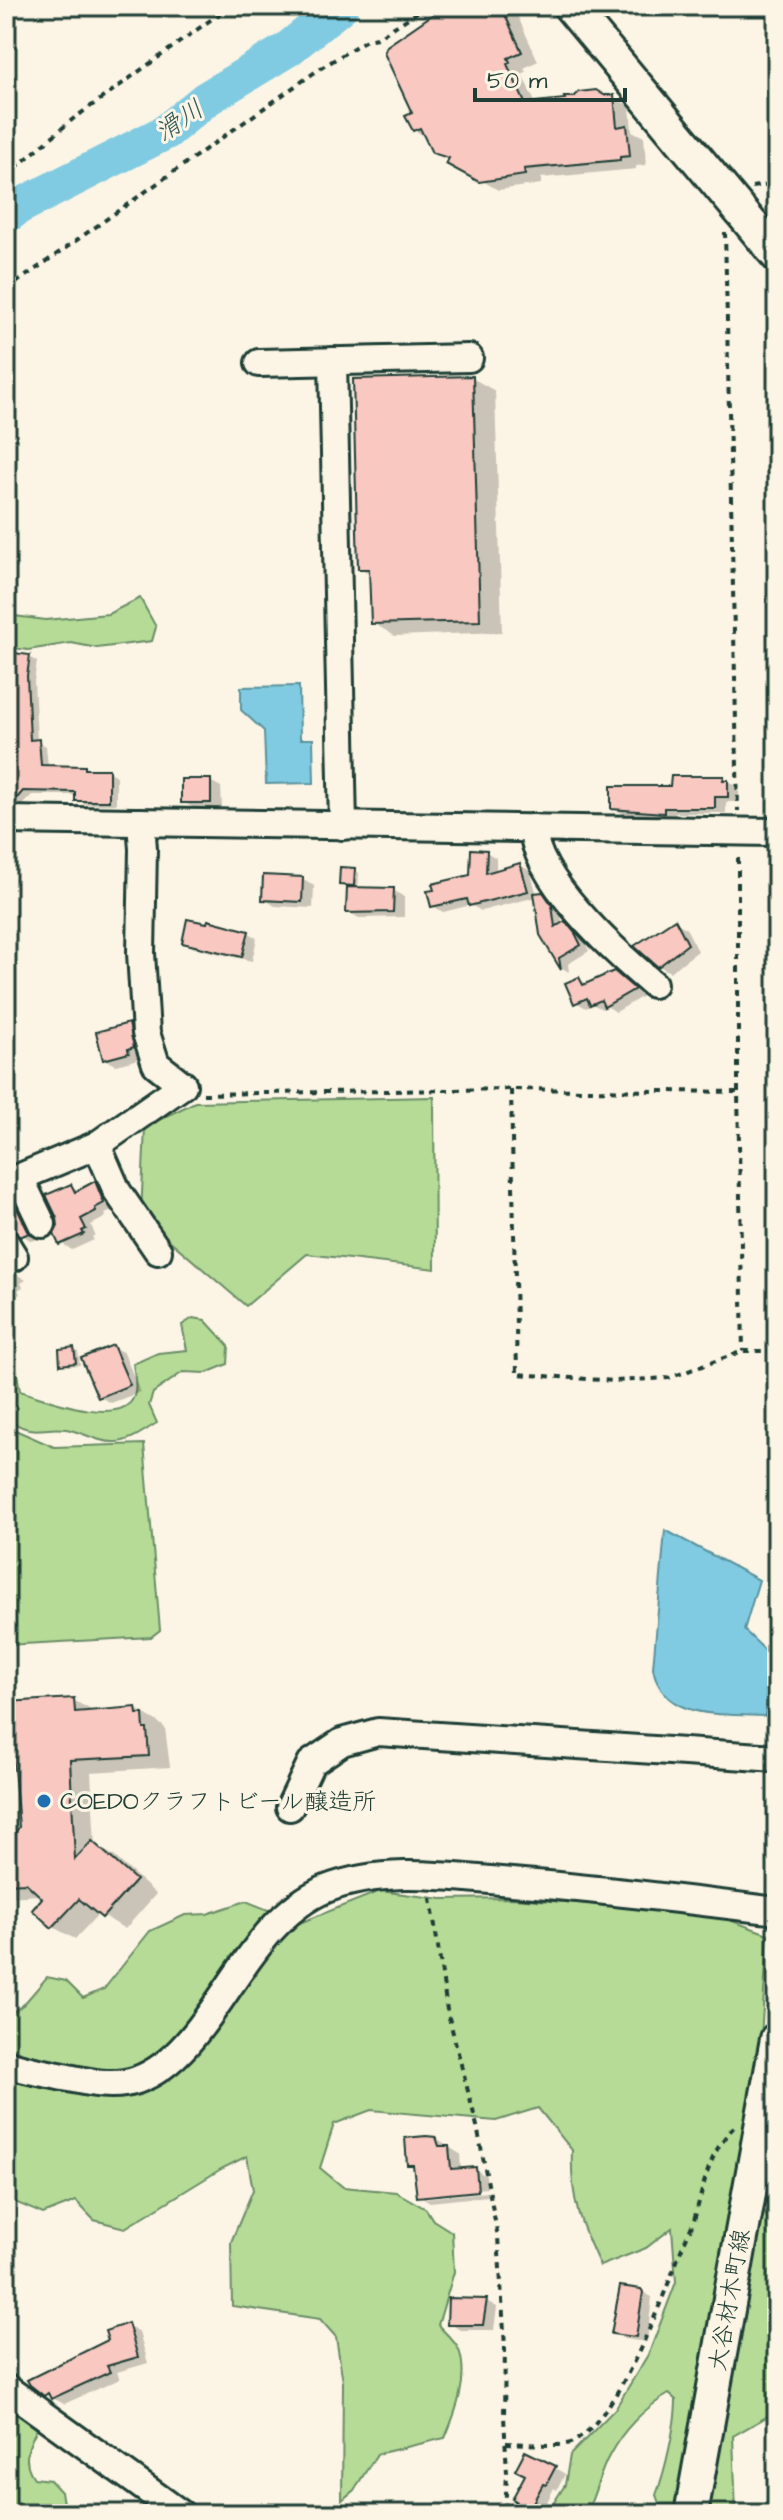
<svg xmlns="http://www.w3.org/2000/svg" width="783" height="2520" viewBox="0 0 783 2520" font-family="'Architects Daughter','Klee One',sans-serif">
<rect width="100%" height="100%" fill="#fcf5e5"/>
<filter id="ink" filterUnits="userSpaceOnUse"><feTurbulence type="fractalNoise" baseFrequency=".0125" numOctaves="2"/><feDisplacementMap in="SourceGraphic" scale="16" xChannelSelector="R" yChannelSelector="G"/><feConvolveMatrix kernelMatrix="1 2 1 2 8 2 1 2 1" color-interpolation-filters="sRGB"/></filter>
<g filter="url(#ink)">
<!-- green -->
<g fill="#b5db97" stroke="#6a8c66" stroke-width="2">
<polygon points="140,598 156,627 152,641 97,648 71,643 28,650 6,647 6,615 46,620 108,614"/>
<polygon points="434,1097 435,1269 307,1254 246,1306 141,1216 145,1127 195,1102"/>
<path d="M193,1318l12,2 24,26 -1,18 -22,9 -23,-1 -30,21 -4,12 8,18c-12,7 -27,19 -41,19 -17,1 -33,-10 -50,-13 -26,-3 -34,9 -60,-12v-76l8,15 6,35c22,7 103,38 114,5 4,-9 0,-23 -1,-32l25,-11 29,-3 -5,-25z"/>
<polygon points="6,1426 54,1447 144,1444 160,1630 151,1637 6,1645"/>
<path d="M380,1891l62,8 70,-1 198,15 58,21 -7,103 -18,138 34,59v177l-44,25 3,78h-73l-7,-19c9,-23 20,-71 20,-95l-7,-6c-25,14 -47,37 -60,62 -9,16 -13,36 -21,53l4,5h-52l11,-7 14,-22 5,-30 45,-46 34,-56 27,-71 -4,-54 -26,20 -46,18c-20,-43 -30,-67 -28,-116l-34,-42 -42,13 -125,-11 -37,14 -14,44 23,19 53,5 30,17 7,11 19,12 2,40 -16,53c6,7 18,17 21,25 10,28 -3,62 -14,88l-68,16 -23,36 -12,10 1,-118 -7,-45 -16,-18 -88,-13 -1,-64 22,-52 -6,-34 -26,13 -96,59 -31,-8 -18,-19 -33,13 -30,-13 -7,4v-193l4,2 14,-10 23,-27 19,4 17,17 21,-9 46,-58 35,-16 22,-1 39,-13 54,22z"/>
<path d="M6,2410l17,7 15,10c-10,18 -17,34 -4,51l16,2 11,12 4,22h-59z"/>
</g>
<!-- water -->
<g fill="#81cbe2" stroke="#5a929c" stroke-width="2">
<polygon points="299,686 300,739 313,739 314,783 266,784 264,731 241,710 241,687"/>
<path d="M665,1530l94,50 -15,50 28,27 -7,59c-43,-3 -102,6 -112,-48z"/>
</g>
<!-- shadow -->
<g fill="#0003">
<polygon points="449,6 513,6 538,61 524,68 526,72 522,74 536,104 613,97 630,106 632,131 644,137 646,165 636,166 636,169 541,178 541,184 498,190 433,152 426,137 414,130 414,114"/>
<polygon points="472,378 495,391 502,632 395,636 373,623 372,575 360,568"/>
<polygon points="6,653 29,657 37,662 34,681 37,741 46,746 48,767 108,771 116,776 116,804 85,804 77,800 77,795 32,795 20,807 6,803"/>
<polygon points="723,778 739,788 739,802 726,802 726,813 675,813 675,818 624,814 613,808 672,788"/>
<polygon points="210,781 221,787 222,808 194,808 183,802"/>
<polygon points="486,852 496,858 496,872 520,865 530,871 537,895 542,894 552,900 561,912 562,924 574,928 584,940 589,951 568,964 569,972 562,968 541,934 536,897 481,911 471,905 443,912 433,906 472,877"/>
<polygon points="354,870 359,873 358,890 393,890 404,897 404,917 359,918 348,912 349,887 341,884"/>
<polygon points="303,879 314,886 313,908 275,906 264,899"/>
<polygon points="675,922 686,928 698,951 670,972 659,966"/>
<polygon points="248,932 257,938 252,961 194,948 184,942"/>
<polygon points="614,973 643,996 616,1012 608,1007 602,1009 594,1005 586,1008 576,1002 579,979 588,985"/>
<polygon points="129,1025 140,1031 144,1053 138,1055 139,1059 116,1065 105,1059"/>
<polygon points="95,1183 106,1190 114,1210 105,1214 106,1217 91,1225 95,1235 92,1237 94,1240 72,1250 61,1243 71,1186 80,1191"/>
<polygon points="6,1200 11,1200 22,1206 38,1239 32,1241 22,1235 6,1220"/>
<polygon points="6,1268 26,1280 21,1283 23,1287 18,1290 20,1294 6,1301"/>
<polygon points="113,1347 124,1353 140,1392 111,1403 100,1397"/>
<polygon points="74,1349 78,1352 80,1365 67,1366 62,1364"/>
<polygon points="73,1700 95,1712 136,1709 158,1722 165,1728 170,1767 91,1772 95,1845 114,1856 156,1894 125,1929 99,1913 75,1939 53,1927 41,1895 6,1897 6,1847 21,1827 15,1758 6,1758 6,1704"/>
<polygon points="436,2139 460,2154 461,2171 476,2170 486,2176 487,2188 426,2194 426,2198 488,2192 488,2196 430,2202 419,2195 415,2167 409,2164"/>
<polygon points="620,2288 641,2291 652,2297 647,2342 624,2339 613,2333"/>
<polygon points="486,2301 497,2307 494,2330 460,2330 449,2323"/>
<polygon points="128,2326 139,2332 148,2363 117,2372 120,2379 64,2404 45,2394"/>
<polygon points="555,2468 565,2474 557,2490 554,2488 541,2514 535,2514 516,2504"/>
</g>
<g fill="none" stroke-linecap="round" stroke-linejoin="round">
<!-- river -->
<polyline stroke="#81cbe2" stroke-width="36" points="6,216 18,207 166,132 206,99 288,49 341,6"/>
</g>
<!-- building -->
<g fill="#f8c8c1" stroke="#1f3d34" stroke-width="2">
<polygon points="445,6 501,6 522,52 508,58 510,62 507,64 525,103 565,99 564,97 574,97 579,92 596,90 604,95 614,95 617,127 627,125 630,156 620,157 620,160 524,169 525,175 479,182 446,164 449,158 432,153 420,128 413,131 405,116 412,113 384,53 387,46"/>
<polygon points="473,376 480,621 371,624 369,569 358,569 353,379"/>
<polygon points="6,652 30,655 27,676 30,740 39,739 41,765 85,766 85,769 109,769 109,801 75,801 75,792 23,791 12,804 6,804"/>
<polygon points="671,776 724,776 723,780 728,780 728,797 715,797 715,808 664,808 664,813 611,809 611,786 670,786"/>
<rect x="181" y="779" width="30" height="24"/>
<polygon points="471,849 487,850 486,873 520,863 528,891 469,906 467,899 431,907 427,891 434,890 432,884 470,875"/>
<polygon points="340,867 355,868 354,886 339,885"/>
<polygon points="263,875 303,877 302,902 262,900"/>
<polygon points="347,887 394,888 393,912 346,913"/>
<polygon points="543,892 552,905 555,927 565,921 575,933 581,945 559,958 561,970 540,935 534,893"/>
<polygon points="187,919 207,923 208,920 249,931 242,957 182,943"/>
<polygon points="675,919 688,944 658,967 634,946"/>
<polygon points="614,971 635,989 604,1007 601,1000 590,1005 587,998 574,1004 565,983 579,977 583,985"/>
<polygon points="129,1023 134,1047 128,1049 129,1053 103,1060 96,1032"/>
<polygon points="95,1181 104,1203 95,1208 96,1211 81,1219 86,1229 82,1231 84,1234 59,1245 54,1234 58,1226 57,1218 46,1195 71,1184 75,1192"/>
<polygon points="12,1198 29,1233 20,1237 14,1230 6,1228 6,1199"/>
<polygon points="113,1345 130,1385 98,1398 81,1358"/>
<polygon points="74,1347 76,1363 60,1365 59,1349"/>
<polygon points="74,1698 75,1712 136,1707 137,1714 143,1714 144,1729 147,1729 149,1756 70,1760 75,1859 92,1841 136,1880 102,1918 79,1899 52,1928 32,1910 42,1898 26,1883 6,1884 6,1847 19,1827 12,1745 6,1745 6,1702"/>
<polygon points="426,2136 436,2137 439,2146 449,2146 451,2169 476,2167 478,2191 417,2197 413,2165 407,2165 405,2138"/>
<polygon points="620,2286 641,2289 643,2292 636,2337 611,2334"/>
<polygon points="448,2298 487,2299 483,2325 447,2325"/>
<polygon points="128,2323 138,2357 107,2366 110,2372 51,2399 48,2393 44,2396 30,2385 27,2380 108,2340 105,2331"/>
<polygon points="525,2451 556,2466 546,2485 543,2484 528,2512 514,2505 516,2501 512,2499 525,2475 515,2470"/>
</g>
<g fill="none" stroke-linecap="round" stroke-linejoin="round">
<defs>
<g id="minor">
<polyline points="333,361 343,826"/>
<polyline points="259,363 469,358"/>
<polyline points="6,820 777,832"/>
<path d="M533,828c1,51 82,124 120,156"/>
<polyline points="97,1145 117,1191 158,1251"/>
<polyline points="20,1178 42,1224"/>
<polyline points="6,1183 97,1145 183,1085 156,1064 146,1033 141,953 143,849 141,822"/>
<polyline points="6,1244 14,1257"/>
<polyline points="290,1807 311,1763 342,1742 378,1732 777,1758"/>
<path d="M6,2063c16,7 36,9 53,13 24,5 53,13 78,4 78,-29 104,-156 189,-191 59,-23 124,-12 186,-7 89,7 177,18 265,29"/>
<polyline points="6,2388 181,2514"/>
</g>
<g id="major">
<polyline points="570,6 777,255"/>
<polyline points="691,2514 777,2039"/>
</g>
</defs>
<!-- minor casing -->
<use href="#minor" stroke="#1f3d34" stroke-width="32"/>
<!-- major casing -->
<use href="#major" stroke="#1f3d34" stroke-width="38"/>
<!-- path -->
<g stroke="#1f3d34" stroke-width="4" stroke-dasharray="6 6" stroke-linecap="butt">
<polyline points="6,176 73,119 230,6"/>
<polyline points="752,187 777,183"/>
<polyline points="725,232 738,811"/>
<polyline points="6,290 318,70 366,40 377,38 427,6"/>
<polyline points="511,1090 517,1374 615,1381 669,1378 743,1351 777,1351"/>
<polyline points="738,1092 738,852"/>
<polyline points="203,1094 511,1089 738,1092 743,1351"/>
<polyline points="431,1898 447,2010 477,2126 498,2237 505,2347 504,2416 507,2473 505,2514"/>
<path d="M506,2443c15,0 55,5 67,-1 45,-24 89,-142 107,-189 4,-11 10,-22 14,-33 10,-34 14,-68 41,-94"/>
</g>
<!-- minor -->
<use href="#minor" stroke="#fcf5e5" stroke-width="26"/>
<!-- major -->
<use href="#major" stroke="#fcf5e5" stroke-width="32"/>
</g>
</g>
<!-- markers -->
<circle fill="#1f6fb2" stroke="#fcf5e5" stroke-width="3" cx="44" cy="1801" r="8"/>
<g text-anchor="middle" stroke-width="6" stroke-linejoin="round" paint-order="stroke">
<!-- poi labels -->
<g font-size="24" fill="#1f3d34" stroke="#fcf5e5" text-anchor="start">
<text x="60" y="1809">COEDOクラフトビール醸造所</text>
</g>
<!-- street labels -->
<g font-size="24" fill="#1f3d34" stroke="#fcf5e5">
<text transform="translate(729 2300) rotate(-80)" y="8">大谷材木町線</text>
</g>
<!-- water labels -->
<g font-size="26" font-style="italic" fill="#335957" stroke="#fcf5e5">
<text transform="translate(179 120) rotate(-34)" y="9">滑川</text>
</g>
</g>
<!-- margin -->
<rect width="783" height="2520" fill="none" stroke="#fcf5e5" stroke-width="32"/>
<rect x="16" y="16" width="751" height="2488" fill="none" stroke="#1f3d34" stroke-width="3" filter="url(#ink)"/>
<!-- scale -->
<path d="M475 88v12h150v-12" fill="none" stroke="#1f3d34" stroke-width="4"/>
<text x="487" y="88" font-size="24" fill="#1f3d34" stroke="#fcf5e5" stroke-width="6" paint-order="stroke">50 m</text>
</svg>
